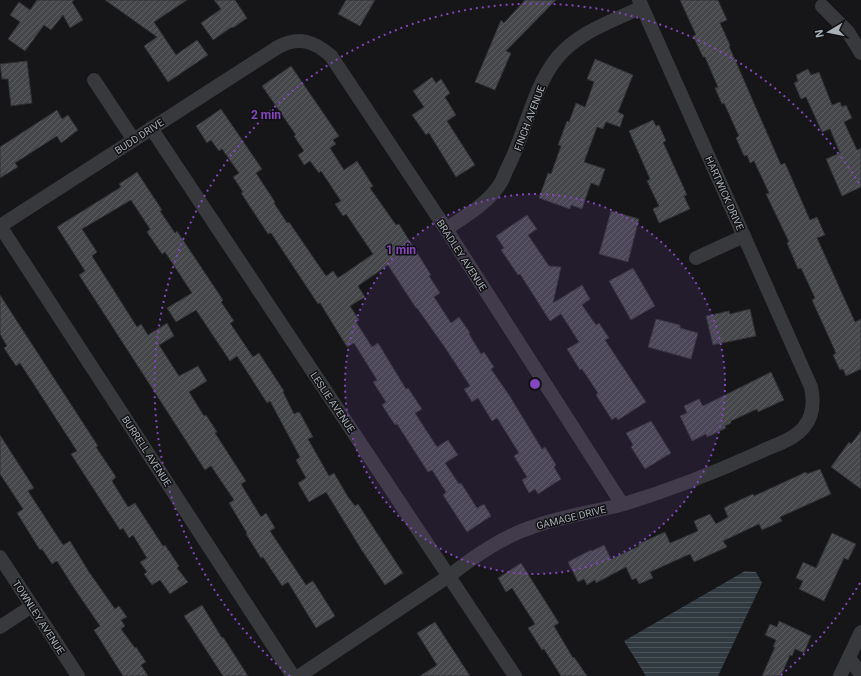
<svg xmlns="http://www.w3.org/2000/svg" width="861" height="676" viewBox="0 0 861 676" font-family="Roboto,sans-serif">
<defs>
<pattern id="water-rules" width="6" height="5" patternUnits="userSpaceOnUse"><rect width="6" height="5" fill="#303a40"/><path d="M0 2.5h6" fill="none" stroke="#4b5459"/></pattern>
<pattern id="building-hatch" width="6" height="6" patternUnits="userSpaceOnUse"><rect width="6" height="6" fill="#45474b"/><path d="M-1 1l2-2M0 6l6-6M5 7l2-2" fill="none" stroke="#5d5f63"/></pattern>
</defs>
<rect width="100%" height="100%" fill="#161618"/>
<!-- water -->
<polygon fill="url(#water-rules)" points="745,571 756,572 762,583 718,676 646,676 624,641"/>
<!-- building -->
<g fill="url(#building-hatch)" stroke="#303134">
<polygon points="37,0 74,0 72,2 83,20 70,28 63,15 51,30 44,25 25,51 8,39 20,22 10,15 19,2 30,10"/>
<polygon points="105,0 187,0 154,22 176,55 197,40 208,55 168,82 144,46 157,37"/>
<polygon points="214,0 235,0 247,18 233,28 232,27 213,40 201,23 221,9"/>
<polygon points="346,0 375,0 360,26 338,14"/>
<polygon points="525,0 556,0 506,51 511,53 495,90 475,82 501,20 504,23"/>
<polygon points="680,0 718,0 727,20 720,23 730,45 729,46 781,165 785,163 810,220 817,217 825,235 817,238 855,322 861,319 861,369 846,376 843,369 840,370 833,355 836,353 812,300 815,298 801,268 798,269 787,243 789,242 766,194 769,193 754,161 750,163 747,155 744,156 736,138 739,136 724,103 722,104 715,88 718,87 705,57 703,57 693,36 696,35"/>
<polygon points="595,59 633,75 618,112 624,115 620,127 606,122 603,129 597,127 584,162 605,169 599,186 591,183 582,209 571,205 570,209 539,198 548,173 551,174 561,146 558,145 567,121 569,122 576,103 585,107 594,82 587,79"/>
<polygon points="27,61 32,103 11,106 8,79 2,79 0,64"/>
<polygon points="291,66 339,136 333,140 336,144 330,148 344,170 357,161 373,186 370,188 396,225 399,224 431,275 429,276 440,293 434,297 451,323 459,317 470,333 469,334 481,354 484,352 494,367 491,369 509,395 542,449 545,447 556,465 554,467 561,479 538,494 535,489 529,493 522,480 527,477 514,456 519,453 497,418 492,421 478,398 472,402 464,389 470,386 446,349 417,308 416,308 388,265 358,286 365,297 350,306 359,320 356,322 372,347 378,343 406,389 408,388 422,409 415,413 437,447 448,440 458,455 445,463 459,484 461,483 477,508 484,504 491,516 467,532 443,495 446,492 432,470 428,472 397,424 395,425 382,405 386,402 373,382 377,380 354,343 347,347 320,303 318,304 271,233 268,234 241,193 243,192 233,177 239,173 222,149 219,151 211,140 207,143 196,126 221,109 262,169 256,173 275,202 274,203 287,223 289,222 326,276 333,271 338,278 373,254 346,214 343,216 335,204 341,201 321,171 319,173 310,161 304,165 298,155 304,151 294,136 296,135 262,86"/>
<polygon points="808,69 811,75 819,72 832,105 840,102 842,107 846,105 852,118 844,122 857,150 861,148 861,187 842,196 826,159 840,153 830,129 822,132 806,97 801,99 794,83 798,81 796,75"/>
<polygon points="432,77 436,83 441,79 450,93 445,97 456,115 447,121 475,165 456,177 429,133 426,135 412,115 424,107 413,91"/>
<polygon points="57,110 62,119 68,115 78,130 61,143 57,136 15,163 18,167 0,178 0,147"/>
<polygon points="653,120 656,126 659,125 666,141 663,142 687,195 684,196 690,209 659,223 653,209 659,206 647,181 650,179 629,131"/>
<polygon points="137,172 162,210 160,211 175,233 177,231 223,300 221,302 234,321 230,323 253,357 259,353 284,391 283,392 294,414 298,412 300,413 313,437 308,439 329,476 334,473 348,497 355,506 358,504 403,573 385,585 361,549 326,492 309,502 298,483 306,478 296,460 300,457 270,401 267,403 237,356 230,361 196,310 176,322 167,308 192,293 165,252 162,254 147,232 150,229 131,200 82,229 97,252 92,256 137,327 141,324 148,335 167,323 174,336 159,345 179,376 198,366 207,381 189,392 204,416 206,415 217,432 215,433 246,481 241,484 261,517 266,513 275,528 270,531 306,585 313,581 335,616 316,628 288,582 282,586 263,557 261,558 246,534 247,533 229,503 234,500 211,466 205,470 183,436 79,275 85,271 57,227 121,187 119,184"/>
<polygon points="611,211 639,219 628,262 599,254"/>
<polygon points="527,215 537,229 528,235 549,266 561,267 553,303 582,285 590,299 582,305 596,325 599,323 609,338 605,340 646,402 618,420 616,417 612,420 596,395 598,393 582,369 580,370 567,349 579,342 561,314 550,321 520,274 518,275 501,250 504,248 496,236"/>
<polygon points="633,268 655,306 631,320 609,281"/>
<polygon points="0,295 98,446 96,447 116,477 112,481 128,507 135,503 163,546 165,545 179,566 177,568 188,582 170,594 160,580 152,585 144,574 147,572 140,562 147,558 133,535 129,538 123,528 120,530 71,454 77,451 20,363 16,366 4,348 7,346 0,334"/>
<polygon points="750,309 756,336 713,345 706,316 729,311 730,314"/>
<polygon points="656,319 680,325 680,328 698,333 691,359 648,347"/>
<polygon points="771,372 784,400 758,412 757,409 731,421 731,423 725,426 726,428 707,437 706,434 692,441 680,416 687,413 684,406 699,399 703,406"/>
<polygon points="651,421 671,453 645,469 631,447 633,445 626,433"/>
<polygon points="861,431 861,489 831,467 849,442 851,444"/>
<polygon points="0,435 34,488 28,491 63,545 70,541 89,572 115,609 119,606 127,617 121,620 125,626 121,629 135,648 136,647 146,662 141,665 148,676 123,676 94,630 100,626 74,588 57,561 52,564 42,549 40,550 17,513 23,509 0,474"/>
<polygon points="820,469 831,494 780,517 782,521 762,530 759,524 723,541 727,547 694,562 690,554 650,572 653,578 639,584 636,578 632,580 626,567 596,583 595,580 587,585 584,579 578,582 568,562 591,550 592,551 604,545 611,559 639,546 638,544 665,532 670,543 698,531 694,521 710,514 716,524 728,517 724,508 727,506 753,494 754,496 806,472 807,474"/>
<polygon points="832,533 856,544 848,560 844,558 824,601 799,589 803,581 796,578 803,562 816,568"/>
<polygon points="521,563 559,623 554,626 573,658 574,657 587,676 561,676 544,649 542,650 528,628 535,624 512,588 506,592 498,578"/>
<polygon points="202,605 222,638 223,637 248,676 223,676 184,616"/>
<polygon points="779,621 811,636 804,653 795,649 792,656 790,655 781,676 762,676 775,647 773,647 776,640 765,635 770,624 777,627"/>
<polygon points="435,622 470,676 420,676 437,665 417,633"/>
</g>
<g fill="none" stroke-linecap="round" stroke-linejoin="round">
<!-- minor -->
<g stroke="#38393d" stroke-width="14">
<polyline points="822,6 848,32 861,53"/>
<polyline points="94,80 133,139"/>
<polyline points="151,128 515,676"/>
<path d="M446,229c18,-12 39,-24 52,-42 3,-4 6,-10 8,-16 19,-35 26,-82 51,-113 21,-26 56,-37 85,-51"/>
<polyline points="696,258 744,236"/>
<polyline points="0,557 78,676"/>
<polyline points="0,627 32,606"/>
<polyline points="849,658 861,674"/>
<path d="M293,676l-293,-450 278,-179c21,-11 36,-6 53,9l115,173 176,275"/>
<path d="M299,676l150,-100c26,-20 53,-39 83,-49 30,-11 62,-15 92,-23 46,-14 92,-32 136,-52 14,-7 34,-12 44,-25 10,-12 10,-26 7,-40l-172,-387"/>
<polyline points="840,676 861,632"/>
</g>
</g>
<!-- distance rings -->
<circle cx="535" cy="384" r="190" fill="#8446bd" fill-opacity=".12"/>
<g fill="none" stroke="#8446bd" stroke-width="2" stroke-dasharray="2 4">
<circle cx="535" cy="384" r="190"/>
<path d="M860 583A381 381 0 0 1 780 676M290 676A381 381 0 1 1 860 185"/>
</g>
<g text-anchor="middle" stroke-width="3" stroke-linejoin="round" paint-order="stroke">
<!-- street labels -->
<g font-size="10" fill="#a9afb7" stroke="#111113">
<text transform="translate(529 118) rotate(-69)" y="4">FINCH AVENUE</text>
<text transform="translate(139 136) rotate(-33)" y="4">BUDD DRIVE</text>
<text transform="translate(725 193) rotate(66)" y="4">HARTWICK DRIVE</text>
<text transform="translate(462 255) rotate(57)" y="4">BRADLEY AVENUE</text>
<text transform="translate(333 402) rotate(56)" y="4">LESLIE AVENUE</text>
<text transform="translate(147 451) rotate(57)" y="4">BURRELL AVENUE</text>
<text transform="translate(571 517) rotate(-14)" y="4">GAMAGE DRIVE</text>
<text transform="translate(39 617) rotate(57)" y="4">TOWNLEY AVENUE</text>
</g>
</g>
<circle cx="535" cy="384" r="6" fill="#8446bd" stroke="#111113" stroke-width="2"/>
<g font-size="12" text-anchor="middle" font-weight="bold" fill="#8446bd" stroke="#111113" stroke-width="3" stroke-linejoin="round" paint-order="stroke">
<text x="266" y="119">2 min</text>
<text x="401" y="254">1 min</text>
</g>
<!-- north arrow -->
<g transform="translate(829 32) rotate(260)" stroke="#111113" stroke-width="3" paint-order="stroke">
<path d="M0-3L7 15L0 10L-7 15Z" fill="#a9afb7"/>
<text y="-6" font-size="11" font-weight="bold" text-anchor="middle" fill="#a9afb7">N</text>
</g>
</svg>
